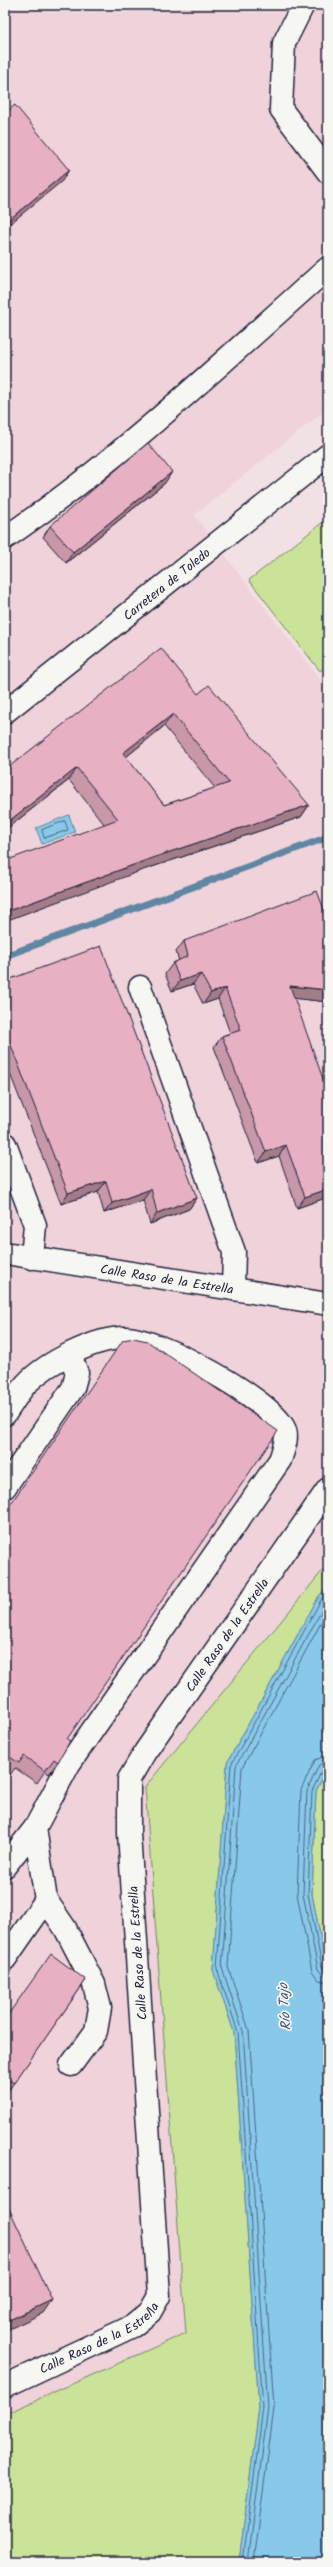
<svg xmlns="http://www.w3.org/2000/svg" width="333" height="2567" viewBox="0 0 333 2567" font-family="Kalam,sans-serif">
<rect width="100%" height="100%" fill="#f2e1e4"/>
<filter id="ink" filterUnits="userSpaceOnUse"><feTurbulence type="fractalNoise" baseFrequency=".025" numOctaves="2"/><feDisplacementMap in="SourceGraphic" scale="8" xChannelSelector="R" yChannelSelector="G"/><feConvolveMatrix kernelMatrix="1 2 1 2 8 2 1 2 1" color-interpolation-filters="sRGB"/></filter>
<g filter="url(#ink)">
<!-- built -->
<polygon fill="#efd2da" points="5,5 328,5 328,408 194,515 328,690 328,1564 145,1787 186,2333 5,2414"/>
<!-- green -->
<g fill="#cae399" stroke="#76826a">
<polygon points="328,518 328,665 320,671 249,580"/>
<polygon points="328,1564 328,1586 319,1596 227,1763 213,1970 234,2032 259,2408 239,2562 5,2562 5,2414 186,2333 145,1787"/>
<polygon points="328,1767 328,1976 312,1894 316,1791"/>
</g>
<!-- water -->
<g fill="#88c9e9" stroke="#5f86a3">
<polygon points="69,815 75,832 42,844 36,828"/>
<polygon points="328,1586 328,1767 316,1791 312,1894 328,1976 328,2562 239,2562 259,2408 234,2032 213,1970 227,1763 319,1596"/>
</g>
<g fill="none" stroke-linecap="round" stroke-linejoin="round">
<!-- shore -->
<g stroke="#4b6581" stroke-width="1">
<polygon points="65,821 68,830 44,838 42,830"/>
<polyline points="328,1755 315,1760 301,1790 297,1894 312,1971 319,1980 328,1982"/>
<polyline points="328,1761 319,1765 307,1791 303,1894 318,1969 322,1974 328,1976"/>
<polyline points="328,1766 323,1768 312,1791 308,1894 322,1967 328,1971"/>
<polyline points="243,2562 263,2408 238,2032 217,1969 231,1765 322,1598 328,1592"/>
<polyline points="248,2562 268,2408 243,2031 222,1968 236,1766 328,1599"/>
<polyline points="254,2562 274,2408 249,2030 228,1967 242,1768 328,1610"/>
</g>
<!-- stream -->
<polyline stroke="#5f86a3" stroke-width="7" points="5,956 328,837"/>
<defs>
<g id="minor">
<polyline points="303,5 284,43 281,109 328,172"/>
<path d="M5,538c116,-79 218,-177 323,-270"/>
<path id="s1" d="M5,712l323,-257"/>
<polyline points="140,987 234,1252 233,1289"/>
<polyline points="5,1144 35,1225 32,1258"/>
<path id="s2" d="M5,1253l323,51"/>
<path d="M5,1414c7,-10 13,-21 21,-30 20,-21 70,-47 100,-46 34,1 143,60 158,90 5,9 -1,23 -4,32l-211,304 -34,64 -30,38"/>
<polyline points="5,1487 73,1388 77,1373 70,1355"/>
<polyline points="35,1828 46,1900 65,1928 94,1984 100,2008 96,2031 71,2065"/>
<polyline points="5,1959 46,1900"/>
<path id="s3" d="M5,2386l128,-60 17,-14 9,-16 -30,-463v-54l16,-27 183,-263"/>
</g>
</defs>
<!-- minor casing -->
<use href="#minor" stroke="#22223b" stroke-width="25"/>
<!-- minor -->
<use href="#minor" stroke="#f6f6f2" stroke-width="22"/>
</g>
<!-- wall -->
<g fill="#c897a8" stroke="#22223b" fill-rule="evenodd">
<polygon points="165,483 66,563 43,537 50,526"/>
<path d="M198,694l111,111 -8,12 -155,52 -42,-45 -35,-44 -64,50v-60zM164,726l51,62 -51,17 -38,-48z"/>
<polygon points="328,920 328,1002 294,998 328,1197 297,1208 279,1156 258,1163 214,1047 222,1036 230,1033 218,999 203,1004 193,984 172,991 165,974 173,963 179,961 176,952 184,941"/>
<polygon points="5,981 197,1198 189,1209 150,1224 143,1200 104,1213 98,1192 61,1204 5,1061"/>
<polygon points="5,1512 67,1739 58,1762 49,1774 45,1771 37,1783 15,1768 10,1775 5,1772"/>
<polygon points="86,1980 6,2094 5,2093 5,2019"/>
</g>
<!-- shaded-wall -->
<g fill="#a27b88" stroke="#22223b">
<polygon points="69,170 62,181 5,228 5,223"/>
<polygon points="172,472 165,483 66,563 73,552"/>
<polygon points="173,714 164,726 115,766 123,753"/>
<polygon points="77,768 69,780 5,830 5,824"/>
<polygon points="309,805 301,817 146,869 5,921 5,912 155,857"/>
<polygon points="201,974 193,984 172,991 180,981"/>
<polygon points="290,986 328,990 328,1002 282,997"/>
<polygon points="225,988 218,999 203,1004 211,993"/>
<polygon points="286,1145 279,1156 258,1163 266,1152"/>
<polygon points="106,1181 98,1192 61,1204 68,1193"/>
<polygon points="151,1189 143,1200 104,1213 112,1203"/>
<polygon points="328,1189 328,1197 297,1208 305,1197"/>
<polygon points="197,1198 189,1209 150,1224 157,1213"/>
<polygon points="52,2300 43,2313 5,2331 5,2322"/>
</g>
<!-- building -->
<g fill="#e8b0c3" stroke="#22223b" fill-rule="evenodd">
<polygon points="15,105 69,170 5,223 5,113"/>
<polygon points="148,443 172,472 73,552 50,526"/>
<path d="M161,648l37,46 11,-9 100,120 -154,52 -150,55v-51l113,-42 -41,-51 -72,56v-54zM173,714l56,69 -65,22 -41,-52z"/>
<polygon points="317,891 328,920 328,990 290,986 328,1093 328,1189 305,1197 286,1145 266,1152 222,1036 241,1030 225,988 211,993 201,974 180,981 173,963 188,956 184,941"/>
<polygon points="101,946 197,1198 157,1213 151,1189 112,1203 106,1181 68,1193 5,1030 5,981"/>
<polygon points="134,1338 147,1341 278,1431 67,1739 70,1741 58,1762 54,1759 45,1771 24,1756 19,1763 5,1754 5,1744 6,1743 5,1743 5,1512 123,1340"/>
<polygon points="51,1954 86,1980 14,2083 5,2077 5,2019"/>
<polygon points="5,2200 52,2300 5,2322"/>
</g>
</g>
<g text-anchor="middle" stroke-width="3.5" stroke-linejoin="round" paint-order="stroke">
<!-- street labels -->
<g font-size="13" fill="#22223b" stroke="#f6f6f2">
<text dy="5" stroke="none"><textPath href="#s1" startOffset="206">Carretera de Toledo</textPath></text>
<text dy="5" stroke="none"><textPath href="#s2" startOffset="164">Calle Raso de la Estrella</textPath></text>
<text dy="5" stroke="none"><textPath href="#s3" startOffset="874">Calle Raso de la Estrella</textPath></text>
<text transform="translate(137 1953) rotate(-94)" y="5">Calle Raso de la Estrella</text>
<text dy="5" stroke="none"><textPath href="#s3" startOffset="106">Calle Raso de la Estrella</textPath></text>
</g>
<!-- water labels -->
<g font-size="14" font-style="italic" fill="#41546f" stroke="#f6f6f2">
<text transform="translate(284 2007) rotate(-94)" y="5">Río Tajo</text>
</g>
</g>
<!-- margin -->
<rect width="333" height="2567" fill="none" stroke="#f6f6f2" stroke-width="20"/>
<rect x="10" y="10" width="313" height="2547" fill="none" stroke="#22223b" stroke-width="1.5" filter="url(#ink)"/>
</svg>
